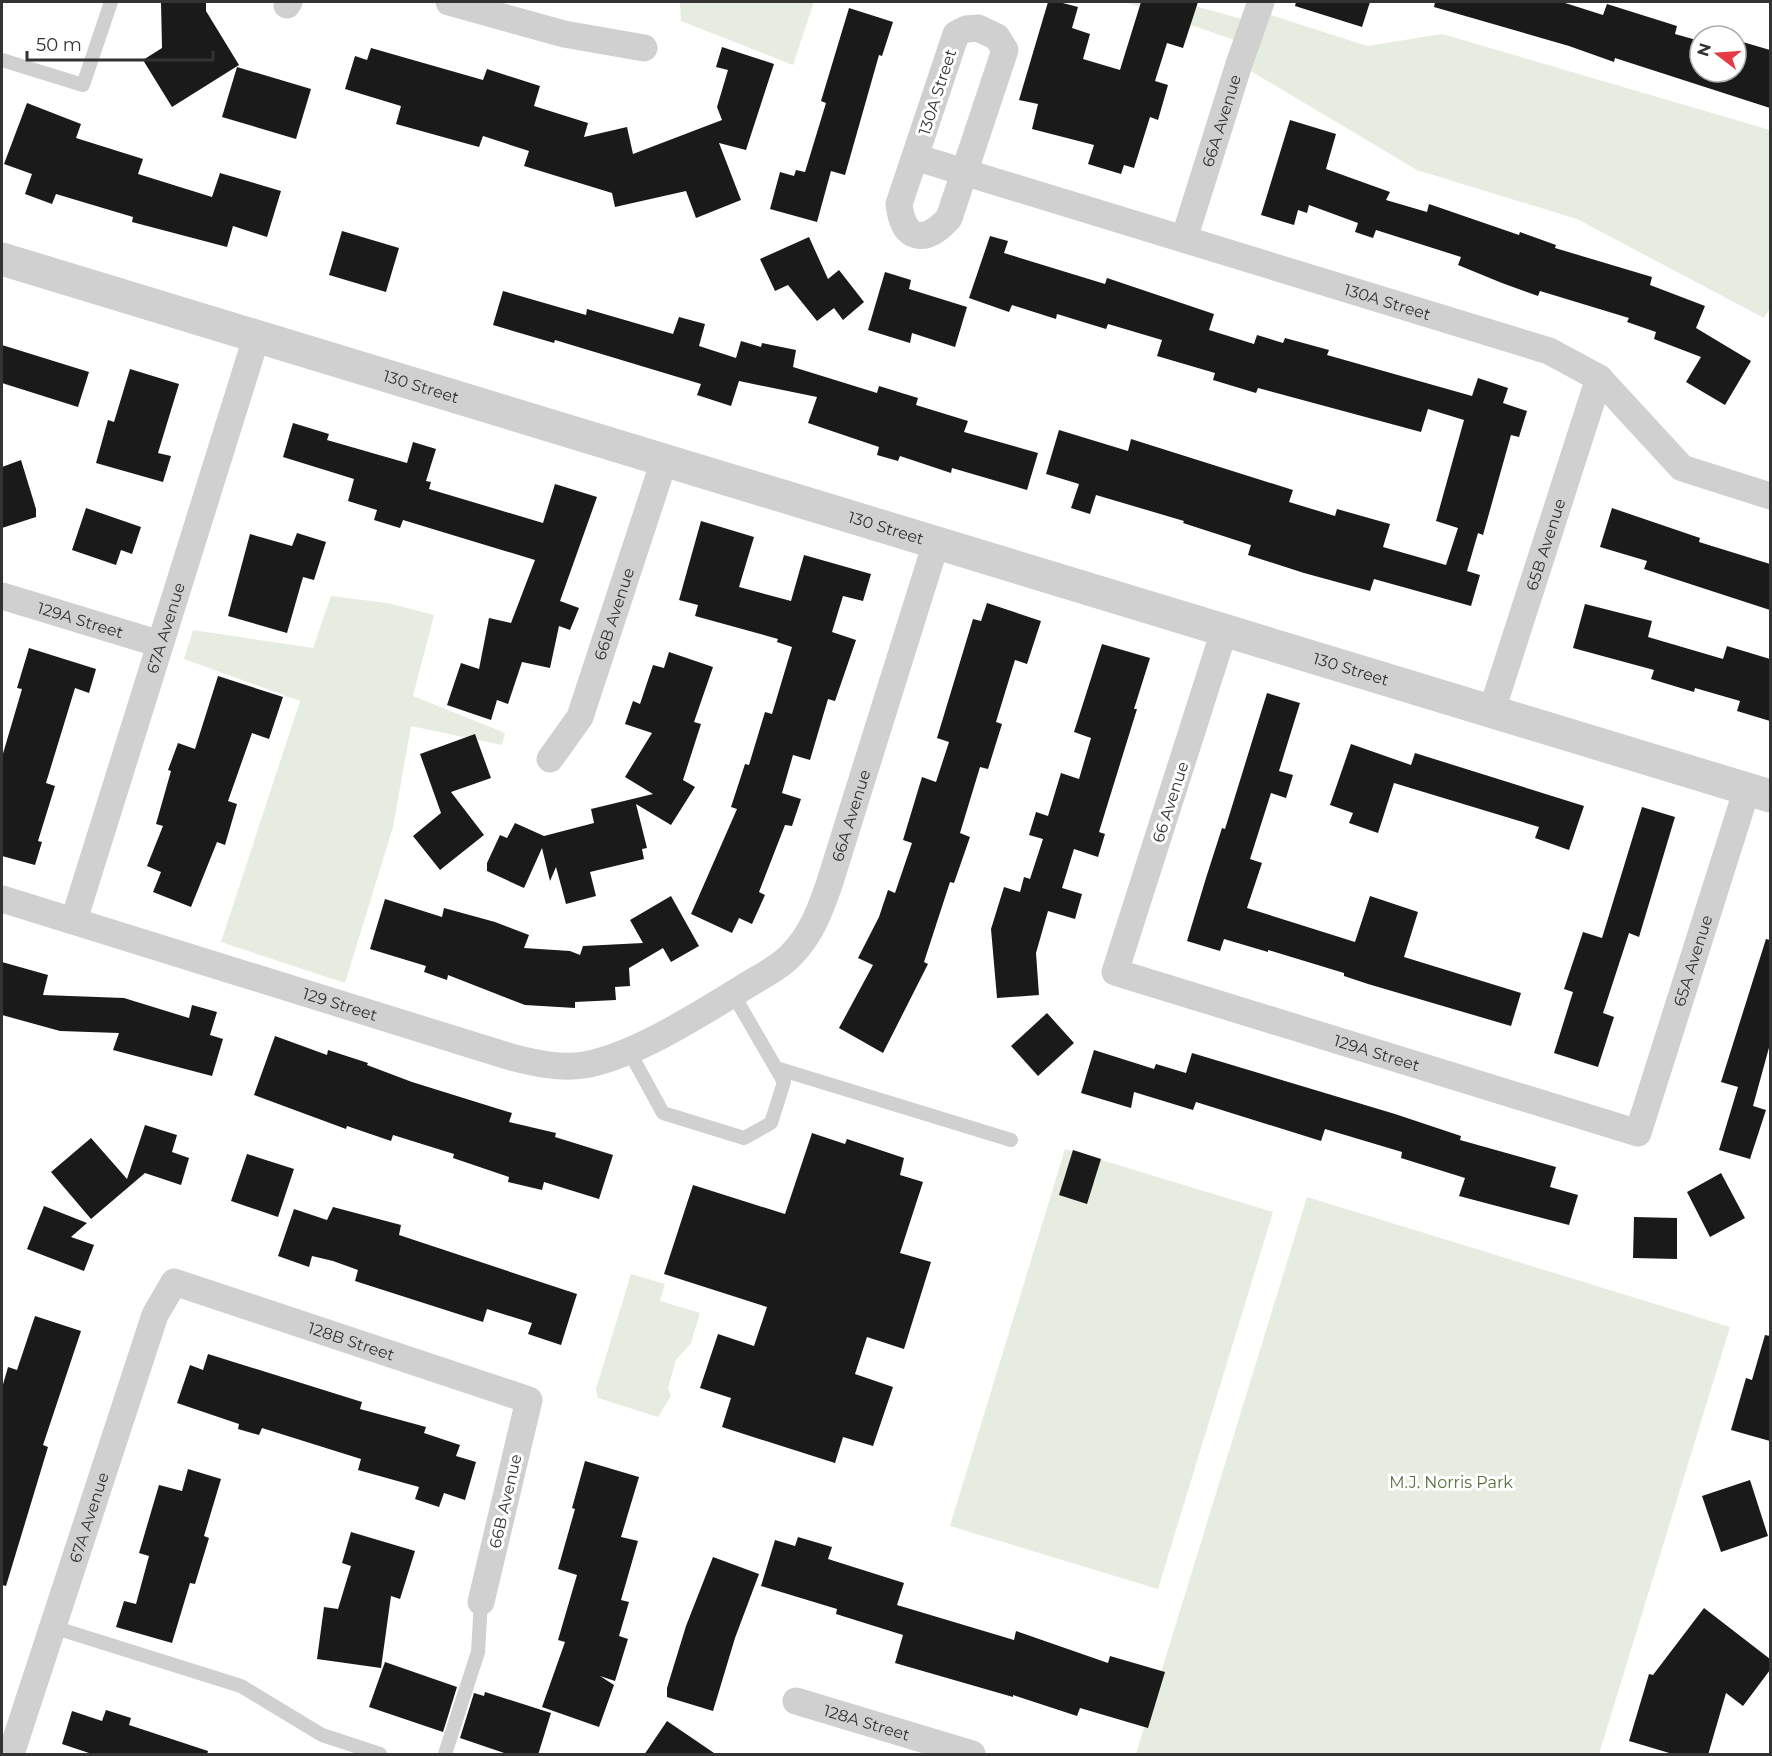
<svg xmlns="http://www.w3.org/2000/svg" width="1772" height="1756" viewBox="0 0 1772 1756" font-family="Montserrat,sans-serif">
<rect width="100%" height="100%" fill="#fff"/>
<!-- green -->
<g fill="#e6ecdf">
<polygon points="680,2 814,2 793,65 681,21"/>
<polygon points="1125,2 1180,2 1253,22 1258,11 1367,46 1442,34 1770,130 1770,308 1764,318 1577,219 1417,170 1239,64 1246,44"/>
<polygon points="331,596 387,603 434,615 413,696 505,733 502,745 411,726 393,827 345,983 221,942 300,701 184,659 193,630 313,648"/>
<polygon points="1065,1149 1273,1212 1158,1589 950,1526"/>
<polygon points="1307,1197 1730,1327 1599,1754 1136,1754"/>
<polygon points="631,1274 665,1284 660,1301 700,1313 691,1343 676,1360 668,1388 671,1396 658,1417 598,1398 596,1389"/>
</g>
<!-- building -->
<g fill="#1a1a1a">
<polygon points="161,2 206,2 206,11 239,65 172,107 143,60 162,48"/>
<polygon points="1048,2 1059,2 1078,7 1072,28 1090,34 1083,59 1120,70 1141,2 1198,2 1183,48 1167,43 1155,81 1168,85 1158,120 1150,117 1134,168 1124,165 1121,174 1088,164 1094,145 1032,129 1038,104 1019,100"/>
<polygon points="1296,2 1370,2 1362,27 1295,6"/>
<polygon points="1435,2 1562,2 1603,15 1607,4 1677,26 1675,34 1700,41 1700,72 1736,72 1736,40 1770,50 1770,108 1615,58 1614,62 1569,46 1434,7"/>
<polygon points="849,8 893,22 882,56 879,55 845,175 831,171 817,222 770,209 780,172 794,176 796,170 805,172 826,103 821,101"/>
<polygon points="722,47 774,64 746,150 719,143 741,200 696,218 686,191 615,207 612,193 524,166 529,151 483,136 479,147 396,124 401,106 345,89 355,56 367,60 371,48 483,80 487,69 540,86 534,106 588,123 584,137 627,127 633,154 722,120 717,107 728,70 716,67"/>
<polygon points="237,67 311,89 296,139 222,117"/>
<polygon points="27,103 81,124 76,138 143,159 138,174 212,197 220,173 281,191 267,237 233,226 227,247 132,222 133,217 56,194 52,204 25,194 32,174 4,164"/>
<polygon points="1290,120 1336,134 1326,169 1390,192 1386,200 1427,212 1429,204 1519,235 1520,232 1556,245 1555,248 1652,277 1650,285 1705,306 1696,328 1751,361 1725,405 1686,382 1701,357 1654,339 1656,332 1627,322 1629,318 1540,291 1538,296 1502,283 1458,265 1461,257 1376,230 1373,238 1355,232 1358,223 1309,205 1307,213 1298,210 1294,225 1261,215"/>
<polygon points="342,231 399,248 386,292 329,275"/>
<polygon points="990,236 1008,241 1004,253 1105,284 1107,278 1214,314 1209,330 1254,344 1257,335 1283,343 1285,338 1329,350 1327,355 1472,396 1478,378 1508,388 1503,403 1527,411 1519,437 1511,435 1483,535 1478,533 1467,571 1480,575 1471,606 1374,579 1370,591 1304,573 1248,555 1251,545 1183,523 1184,521 1096,495 1090,514 1071,508 1079,484 1046,474 1059,430 1128,451 1131,439 1293,490 1289,502 1335,516 1337,509 1390,524 1383,547 1446,565 1458,528 1436,521 1464,420 1428,409 1421,432 1258,388 1256,393 1213,380 1215,373 1157,356 1162,340 1108,324 1106,329 1057,314 1056,319 1012,305 1009,312 969,298"/>
<polygon points="809,237 828,279 839,270 864,302 843,320 834,308 817,321 788,285 775,291 760,259"/>
<polygon points="885,272 911,280 909,289 967,307 955,347 912,333 910,343 868,330"/>
<polygon points="503,291 586,315 587,309 673,334 679,317 705,324 699,346 736,358 741,341 761,347 762,343 796,350 793,367 877,393 879,386 918,398 916,405 968,421 964,432 1038,453 1027,490 952,468 951,473 900,456 898,461 877,455 879,447 808,423 817,397 739,381 731,406 697,395 701,384 555,340 554,343 493,325"/>
<polygon points="2,345 89,372 78,407 2,383"/>
<polygon points="130,369 179,384 158,453 171,456 163,482 96,463 108,420 114,422"/>
<polygon points="293,423 329,434 327,440 407,463 413,442 436,449 426,481 431,482 429,489 543,523 555,484 597,497 560,601 579,608 570,630 559,626 550,668 522,662 508,704 497,700 491,720 447,705 461,663 479,669 489,618 511,623 535,560 403,520 400,528 374,520 377,510 348,501 354,479 283,457"/>
<polygon points="21,460 36,509 36,517 2,528 2,467"/>
<polygon points="86,508 141,527 132,554 121,550 116,565 72,550"/>
<polygon points="1612,508 1700,538 1699,542 1770,564 1770,610 1644,569 1647,561 1600,547"/>
<polygon points="701,521 754,537 739,587 791,601 804,555 871,574 863,601 843,596 832,632 856,640 835,701 828,699 810,760 793,755 782,793 801,799 792,826 785,825 759,892 765,895 752,924 739,918 732,933 691,914 737,809 731,807 745,764 749,765 765,712 772,714 792,647 777,642 778,639 695,616 698,605 679,600"/>
<polygon points="297,533 326,542 314,580 303,577 287,633 228,616 250,534 292,546"/>
<polygon points="987,603 1041,621 1027,664 1015,660 996,722 1002,724 988,769 980,767 960,833 970,837 954,883 950,882 924,962 928,964 883,1053 839,1028 873,965 858,958 879,917 888,890 895,893 912,843 903,840 922,777 936,782 949,742 937,738 973,619 981,621"/>
<polygon points="1585,604 1652,621 1648,637 1723,659 1727,646 1770,659 1770,721 1737,711 1740,701 1695,688 1694,692 1651,679 1654,670 1573,648"/>
<polygon points="1102,644 1150,658 1134,709 1137,709 1099,832 1105,834 1098,857 1074,849 1062,888 1082,894 1075,919 1048,911 1036,953 1039,995 997,998 991,929 1004,887 1020,892 1024,877 1030,879 1043,839 1029,835 1036,812 1048,816 1061,773 1079,779 1091,738 1074,732"/>
<polygon points="29,648 96,669 89,693 75,688 46,783 55,786 38,841 42,842 35,865 2,856 2,757 22,689 17,688"/>
<polygon points="669,652 713,667 694,722 701,724 683,780 695,787 671,825 636,804 647,848 642,849 644,859 590,872 596,896 566,904 556,867 550,881 542,848 524,888 487,871 487,863 500,835 507,838 515,823 544,836 594,823 591,809 653,794 625,777 652,733 625,724 633,701 640,704 653,665 664,668"/>
<polygon points="218,676 283,697 269,739 252,733 228,801 237,804 225,845 217,842 191,907 153,892 161,872 147,866 163,826 156,824 171,771 168,770 178,743 195,749"/>
<polygon points="1267,693 1300,703 1279,771 1293,775 1286,798 1271,793 1250,859 1262,863 1247,908 1355,942 1370,896 1418,912 1404,957 1521,993 1511,1026 1368,984 1344,976 1344,973 1268,950 1268,952 1224,939 1220,951 1187,941 1206,878 1222,828 1225,829"/>
<polygon points="475,734 491,778 451,792 484,835 440,870 413,836 441,813 420,754"/>
<polygon points="1351,744 1411,765 1415,753 1584,806 1569,850 1535,838 1539,827 1394,783 1378,833 1349,823 1353,813 1330,805"/>
<polygon points="1642,807 1675,817 1639,937 1629,933 1603,1013 1614,1017 1598,1067 1554,1053 1573,992 1564,989 1583,932 1602,938"/>
<polygon points="671,896 699,946 671,962 663,948 629,968 630,986 615,987 616,1000 575,1002 575,1008 525,1005 448,975 447,980 424,972 426,966 370,949 385,899 442,917 444,908 495,922 529,935 524,948 570,951 580,955 583,946 643,943 630,920"/>
<polygon points="1766,939 1770,940 1770,1044 1753,1106 1766,1110 1750,1159 1719,1150 1738,1087 1721,1082"/>
<polygon points="2,962 48,975 43,995 124,998 189,1018 192,1005 217,1012 210,1035 223,1039 212,1076 113,1050 119,1033 60,1031 2,1015"/>
<polygon points="1047,1013 1074,1043 1038,1076 1011,1046"/>
<polygon points="275,1036 327,1055 328,1050 368,1063 367,1065 412,1082 512,1113 509,1122 556,1133 555,1137 613,1155 599,1199 544,1182 542,1190 508,1182 509,1177 453,1158 454,1154 393,1135 391,1141 347,1126 346,1129 254,1095"/>
<polygon points="1094,1050 1154,1069 1156,1064 1186,1073 1192,1053 1395,1114 1461,1136 1460,1140 1556,1167 1550,1187 1578,1195 1569,1225 1459,1196 1465,1178 1401,1158 1402,1152 1325,1129 1321,1141 1196,1102 1193,1110 1134,1092 1131,1108 1081,1093"/>
<polygon points="145,1125 177,1135 172,1152 189,1158 181,1185 145,1173 91,1219 51,1172 91,1138 127,1179"/>
<polygon points="812,1133 845,1144 847,1139 904,1158 900,1175 923,1182 900,1253 931,1262 904,1349 867,1337 855,1374 893,1387 873,1446 843,1437 835,1463 722,1427 731,1398 700,1388 718,1334 754,1346 767,1307 664,1274 693,1185 785,1214"/>
<polygon points="1073,1150 1101,1159 1087,1204 1059,1195"/>
<polygon points="247,1154 294,1169 278,1217 231,1201"/>
<polygon points="1721,1173 1745,1218 1710,1237 1687,1192"/>
<polygon points="44,1206 87,1223 71,1237 94,1245 84,1271 27,1249"/>
<polygon points="333,1207 401,1225 399,1235 577,1294 561,1345 528,1334 532,1323 487,1309 483,1322 355,1281 358,1270 333,1261 312,1256 309,1267 278,1256 294,1209 327,1220"/>
<polygon points="1634,1217 1677,1218 1677,1259 1633,1258"/>
<polygon points="35,1316 81,1331 43,1445 48,1447 6,1586 2,1585 2,1388 8,1367 17,1370"/>
<polygon points="1765,1335 1770,1336 1770,1441 1731,1430 1746,1378 1752,1380"/>
<polygon points="208,1354 362,1402 360,1409 426,1427 424,1433 460,1445 456,1456 476,1462 465,1500 444,1493 439,1507 415,1499 419,1487 358,1470 361,1459 262,1428 259,1435 238,1429 239,1424 177,1403 190,1365 203,1370"/>
<polygon points="585,1461 639,1477 621,1537 638,1541 621,1600 629,1602 619,1636 628,1639 615,1681 600,1676 614,1685 599,1727 542,1707 565,1642 558,1640 577,1575 558,1569 575,1509 572,1508"/>
<polygon points="188,1469 221,1479 204,1536 209,1538 195,1584 190,1583 172,1643 116,1627 124,1601 136,1604 149,1556 139,1553 159,1485 182,1491"/>
<polygon points="1750,1480 1768,1536 1721,1552 1702,1496"/>
<polygon points="351,1532 415,1551 400,1599 391,1596 381,1668 317,1659 324,1607 338,1609 351,1566 342,1563"/>
<polygon points="798,1537 832,1547 828,1559 904,1583 897,1605 1014,1640 1016,1631 1108,1663 1110,1656 1165,1672 1148,1728 1080,1708 1077,1716 1013,1695 1013,1697 895,1663 903,1635 836,1614 837,1609 761,1586 775,1540 795,1546"/>
<polygon points="713,1557 759,1574 735,1638 713,1711 667,1697 667,1688 686,1626"/>
<polygon points="1704,1608 1770,1659 1770,1670 1743,1706 1726,1693 1708,1755 1676,1755 1629,1741 1649,1674 1653,1675"/>
<polygon points="385,1662 457,1687 443,1732 369,1707"/>
<polygon points="485,1692 551,1713 538,1755 510,1755 460,1738 474,1693 484,1696"/>
<polygon points="106,1710 131,1718 129,1725 208,1751 207,1755 95,1755 62,1744 72,1711 102,1721"/>
<polygon points="667,1721 717,1755 644,1755"/>
</g>
<g fill="none" stroke-linecap="round" stroke-linejoin="round">
<!-- service -->
<g stroke="#d0d0d0" stroke-width="14">
<polyline points="2,60 83,85 111,2"/>
<polyline points="629,1051 663,1113 744,1138 771,1123 784,1082 733,994"/>
<polyline points="776,1068 1011,1140"/>
<polyline points="53,1627 241,1686 322,1735 380,1754"/>
<polyline points="445,1754 478,1652 481,1602"/>
</g>
<!-- minor -->
<g stroke="#d0d0d0" stroke-width="27">
<polyline points="449,2 564,34 644,48"/>
<polyline points="287,5 289,2"/>
<path d="M978,28l19,9 8,13 -56,168c-24,27 -46,23 -50,-14l57,-170 10,-5z"/>
<path id="s1" d="M915,157l634,194 50,27 83,90 88,28"/>
<path id="s2" d="M1184,239l55,-175 22,-62"/>
<path id="s3" d="M2,596l158,48"/>
<path id="s4" d="M1224,631l-109,341 523,161 109,-344"/>
<path id="s5" d="M1492,710l107,-332"/>
<path id="s6" d="M550,759l30,-42 84,-256"/>
<path id="s7" d="M2,899l509,158c24,6 49,12 73,8 51,-9 116,-51 160,-78 16,-10 37,-20 49,-34 19,-20 27,-43 36,-68l107,-342"/>
<path id="s8" d="M74,920l183,-585"/>
<path id="s9" d="M796,1701l176,53"/>
<path id="s10" d="M11,1754l144,-439 19,-33 355,118 -48,202"/>
</g>
<!-- tertiary -->
<path stroke="#d0d0d0" stroke-width="33" id="s11" d="M2,259l1768,537"/>
</g>
<g text-anchor="middle" stroke-width="6" stroke-linejoin="round" paint-order="stroke">
<!-- street labels -->
<g font-size="16" fill="#333" stroke="#fff">
<text transform="translate(937 92) rotate(-72)" y="6">130A Street</text>
<text dy="6" stroke="none"><textPath href="#s2" startOffset="124">66A Avenue</textPath></text>
<text dy="6" stroke="none"><textPath href="#s1" startOffset="494">130A Street</textPath></text>
<text dy="6" stroke="none"><textPath href="#s11" startOffset="438">130 Street</textPath></text>
<text dy="6" stroke="none"><textPath href="#s11" startOffset="924">130 Street</textPath></text>
<text dy="6" stroke="none"><textPath href="#s5" startOffset="174">65B Avenue</textPath></text>
<text dy="6" stroke="none"><textPath href="#s6" startOffset="160">66B Avenue</textPath></text>
<text dy="6" stroke="none"><textPath href="#s3" startOffset="82">129A Street</textPath></text>
<text dy="6" stroke="none"><textPath href="#s8" startOffset="306">67A Avenue</textPath></text>
<text dy="6" stroke="none"><textPath href="#s11" startOffset="1410">130 Street</textPath></text>
<text transform="translate(1170 802) rotate(-72)" y="6">66 Avenue</text>
<text dy="6" stroke="none"><textPath href="#s7" startOffset="996">66A Avenue</textPath></text>
<text dy="6" stroke="none"><textPath href="#s4" startOffset="1086">65A Avenue</textPath></text>
<text dy="6" stroke="none"><textPath href="#s7" startOffset="354">129 Street</textPath></text>
<text dy="6" stroke="none"><textPath href="#s4" startOffset="632">129A Street</textPath></text>
<text dy="6" stroke="none"><textPath href="#s10" startOffset="687">128B Street</textPath></text>
<text transform="translate(505 1501) rotate(-77)" y="6">66B Avenue</text>
<text dy="6" stroke="none"><textPath href="#s10" startOffset="249">67A Avenue</textPath></text>
<text dy="6" stroke="none"><textPath href="#s9" startOffset="74">128A Street</textPath></text>
</g>
<!-- park labels -->
<g font-size="16" fill="#56703f" stroke="#fff">
<text x="1451" y="1488">M.J. Norris Park</text>
</g>
</g>
<!-- border -->
<rect width="1772" height="1756" fill="none" stroke="#333333" stroke-width="6"/>
<!-- north arrow -->
<g transform="translate(1718 54) rotate(287)"><circle r="28" fill="#ffffff" stroke="#adadad" stroke-width="1.5"/>
<path d="M0-4.5L10 22L0 15L-10 22Z" fill="#e63946"/>
<text y="-9" font-size="16" font-weight="bold" text-anchor="middle" fill="#333333">N</text>
</g>
<!-- scale -->
<path d="M27 51v9h186v-9" fill="none" stroke="#333333" stroke-width="3"/>
<text x="36" y="51" font-size="18" fill="#333333" stroke="#ffffff" stroke-width="4.5" paint-order="stroke">50 m</text>
</svg>
